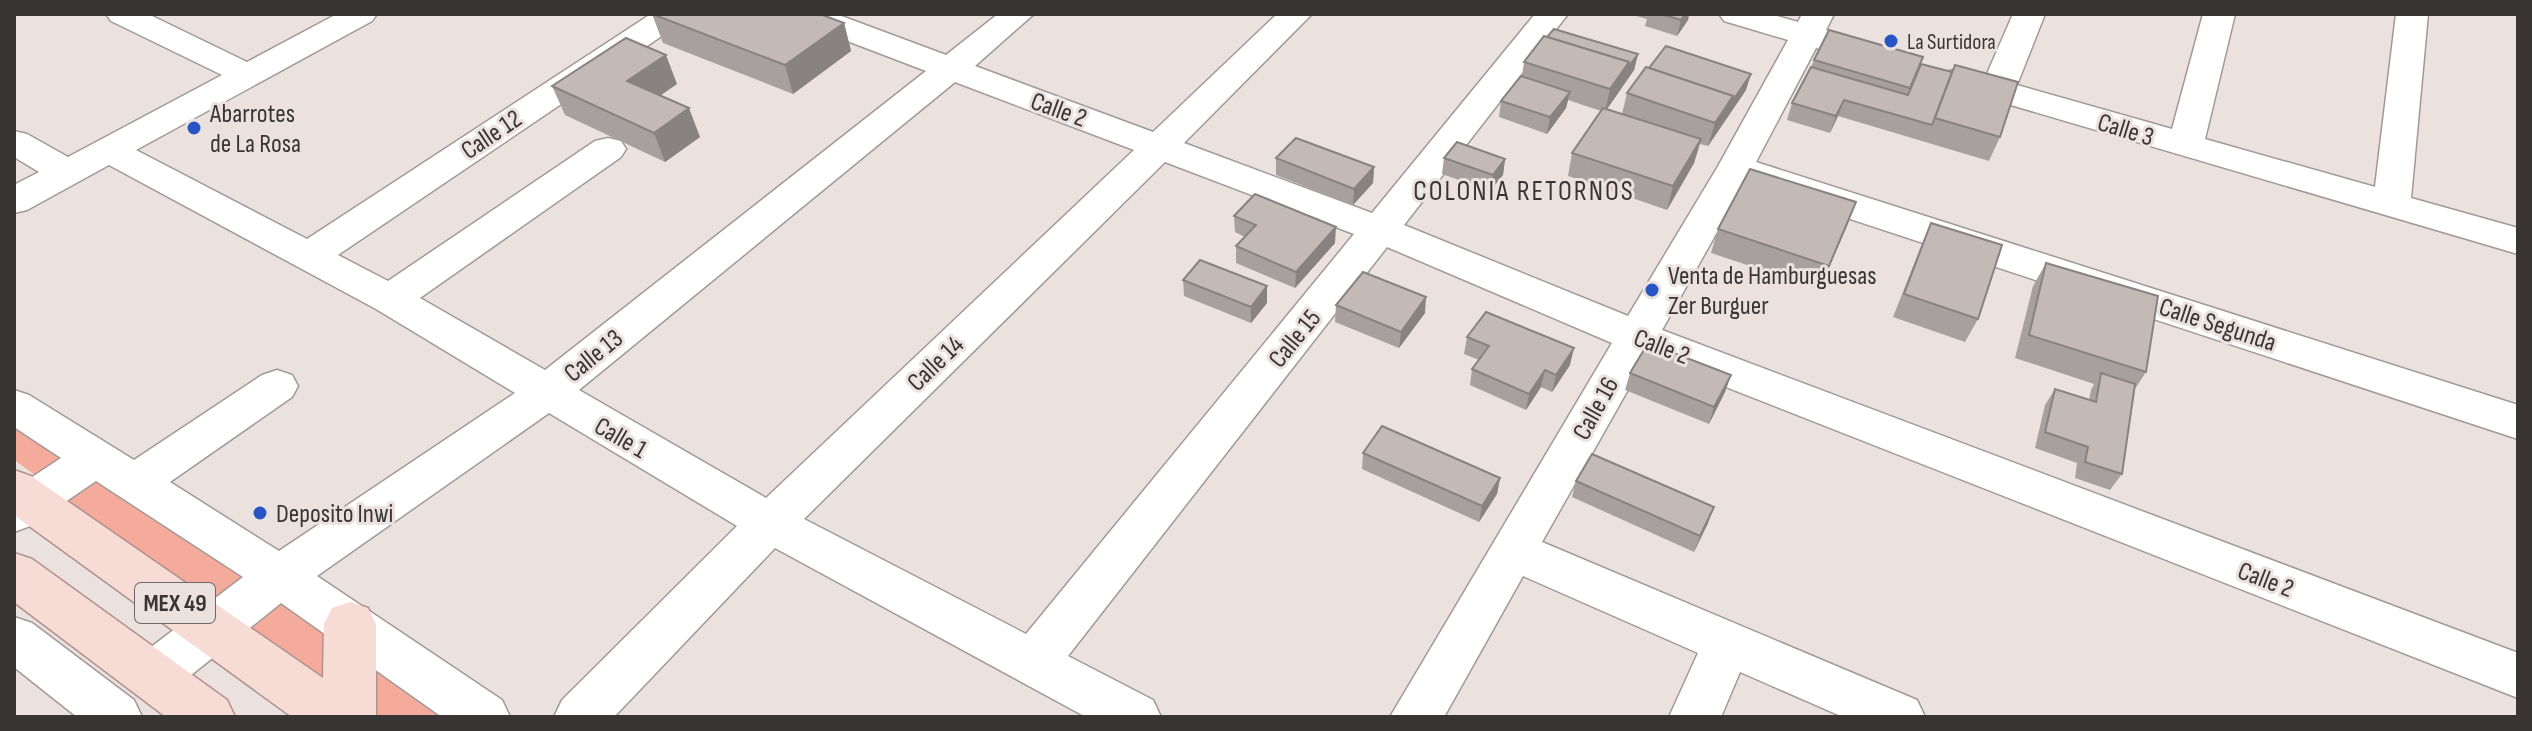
<svg xmlns="http://www.w3.org/2000/svg" width="2532" height="731" viewBox="0 0 2532 731" font-family="'Sofia Sans Condensed',sans-serif">
<rect width="100%" height="100%" fill="#ebe2e0"/>
<!-- green -->
<g fill="#f4ab9c">
<polygon points="14,407 86,457 45,482 14,460"/>
<polygon points="94,466 261,581 224,608 53,495"/>
<polygon points="277,589 336,630 335,690 238,620"/>
<polygon points="365,649 463,717 374,717"/>
</g>
<g fill="none" stroke-linecap="round" stroke-linejoin="round">
<defs>
<g id="minor">
<path d="M106,14h42l99,48 90,-48h40l-5,7 -236,129 171,89 344,-225h38l-5,7 -346,234 50,26 207,-140 13,-3 13,3 5,8 -5,8 -201,141 125,72 381,-299 -131,-50 -5,-7h46l110,41 52,-41h36l-59,52 178,66 124,-118h35l-128,129 188,70 163,-199h33l-164,211 224,91 89,-148 71,-128 -64,-19 -5,-7h51l28,8 4,-8h32l-8,16 65,19 5,7 -5,7 -12,3 -63,-18 -60,114 762,243v34l-774,-255 -82,146 856,323v45l-871,-342 -105,186 375,158 8,17h-82l-103,-45 -19,45h-52l29,-64 -175,-77 -79,141h-54l222,-374 -225,-96 -319,409 85,44 8,17h-75l-311,-169 -161,169h-60l8,-17 175,-174 -188,-113 -232,163 185,124 8,17h-68l-161,-114 -111,89 -18,6 -18,-6 -7,-16 7,-16 109,-83 -147,-96 -66,45 -16,6v-43l47,-31 -47,-31v-37l15,5 105,65 128,-85 15,-5 15,5 6,11 -6,11 -122,85 109,69 236,-158 -139,-84 -267,-144 -82,45 -13,3v-28l25,-13 -25,-15v-26l13,3 41,23 154,-82 -111,-54zM955,82l179,68 -368,348 -187,-108zM1165,162l189,72 -328,400 -222,-115z"/>
<polygon points="2013,14 2045,14 2017,85 2172,129 2203,14 2235,14 2205,139 2375,187 2396,14 2428,14 2411,198 2518,228 2518,254 1946,86 1941,79 1946,72 1958,69 1986,76"/>
<polygon points="14,617 32,623 134,700 142,717 77,717 14,667"/>
</g>
<g id="major">
<polygon points="14,470 31,476 323,678 324,624 332,608 350,602 368,608 376,624 376,717 292,717 14,515"/>
<polygon points="14,553 32,559 227,700 235,717 166,717 14,602"/>
</g>
</defs>
<!-- minor casing -->
<use href="#minor" stroke="#a29997" stroke-width="3"/>
<!-- major casing -->
<use href="#major" stroke="#b1928c" stroke-width="3"/>
<!-- minor -->
<use href="#minor" fill="#fff" fill-rule="evenodd"/>
<!-- major -->
<use href="#major" fill="#f7dcd6" fill-rule="evenodd"/>
</g>
<!-- wall -->
<g fill="#a8a09e">
<polygon points="652,14 844,23 851,51 793,94 663,43"/>
<polygon points="1629,14 1689,14 1688,20 1677,36 1645,26 1647,19"/>
<polygon points="1638,54 1634,70 1607,109 1622,114 1627,93 1746,90 1708,146 1700,144 1694,163 1667,210 1568,176 1572,153 1601,111 1568,100 1566,108 1547,134 1499,117 1501,101 1522,76 1524,62"/>
<polygon points="1814,60 1921,64 2000,137 1989,161 1838,116 1830,133 1787,120 1792,103 1811,67"/>
<polygon points="677,84 660,96 700,137 665,162 565,115 552,86"/>
<polygon points="1276,158 1374,167 1373,183 1353,205 1276,175"/>
<polygon points="1444,158 1505,159 1503,175 1490,191 1442,174"/>
<polygon points="1234,216 1335,243 1295,288 1236,263 1236,246 1245,237 1235,232"/>
<polygon points="1931,223 1978,319 1965,342 1893,317 1921,246"/>
<polygon points="1847,226 1819,289 1711,253 1718,229"/>
<polygon points="2046,263 2146,372 2135,389 2122,474 2110,490 2075,478 2077,463 2035,448 2045,405 2055,389 2089,400 2091,390 2094,384 2015,358 2033,286"/>
<polygon points="1183,280 1267,286 1267,303 1251,323 1184,296"/>
<polygon points="1336,305 1425,313 1399,348 1335,322"/>
<polygon points="1467,337 1570,365 1552,392 1541,387 1526,410 1470,385 1472,369 1479,360 1464,354"/>
<polygon points="1630,373 1731,375 1725,392 1709,424 1625,390"/>
<polygon points="1363,453 1500,478 1497,494 1479,522 1362,469"/>
<polygon points="1576,481 1708,523 1694,552 1572,497"/>
</g>
<!-- shaded-wall -->
<g fill="#888281">
<polygon points="1685,14 1689,14 1688,20 1677,36 1681,20"/>
<polygon points="844,23 851,51 793,94 785,65"/>
<polygon points="1638,54 1634,70 1605,112 1610,89 1629,62"/>
<polygon points="666,55 677,84 638,110 627,81"/>
<polygon points="1751,74 1746,90 1708,146 1715,123 1733,96"/>
<polygon points="1570,92 1566,108 1547,134 1550,117"/>
<polygon points="1844,100 1838,116 1830,133 1836,116"/>
<polygon points="689,108 700,137 665,162 654,133"/>
<polygon points="1701,139 1694,163 1667,210 1673,186"/>
<polygon points="1505,159 1503,175 1490,191 1493,175"/>
<polygon points="1374,167 1373,183 1353,205 1354,189"/>
<polygon points="1856,202 1847,226 1819,289 1829,266"/>
<polygon points="1336,227 1335,243 1295,288 1296,272"/>
<polygon points="1267,286 1267,303 1251,323 1251,307"/>
<polygon points="1426,297 1425,313 1399,348 1401,332"/>
<polygon points="1574,348 1570,365 1552,392 1556,375"/>
<polygon points="1545,370 1541,387 1526,410 1529,394"/>
<polygon points="1731,375 1725,392 1709,424 1714,407"/>
<polygon points="1500,478 1497,494 1479,522 1482,506"/>
<polygon points="1714,507 1708,523 1694,552 1700,536"/>
</g>
<!-- building -->
<g fill="#c3bab8" stroke="#888281" stroke-width="2">
<polygon points="652,14 820,14 844,23 785,65"/>
<polygon points="1661,14 1685,14 1681,20"/>
<polygon points="1554,29 1638,54 1627,69 1629,62 1547,37"/>
<polygon points="1829,30 1923,57 1910,88 1814,60"/>
<polygon points="1544,36 1629,62 1610,89 1524,62"/>
<polygon points="626,38 666,55 627,81 689,108 654,133 552,86"/>
<polygon points="1666,46 1751,74 1731,103 1733,96 1649,68"/>
<polygon points="1921,64 1952,72 1932,125 1844,100 1836,116 1792,103 1811,67 1908,95"/>
<polygon points="1955,65 2018,82 2000,137 1935,118"/>
<polygon points="1646,67 1733,96 1715,123 1627,93"/>
<polygon points="1521,76 1570,92 1550,117 1501,101"/>
<polygon points="1603,108 1701,139 1673,186 1572,153"/>
<polygon points="1296,138 1374,167 1354,189 1276,158"/>
<polygon points="1457,142 1505,159 1493,175 1444,158"/>
<polygon points="1750,169 1856,202 1829,266 1718,229"/>
<polygon points="1255,194 1336,227 1296,272 1236,246 1256,225 1234,216"/>
<polygon points="1931,223 2002,245 1978,319 1904,294"/>
<polygon points="1200,260 1267,286 1251,307 1183,280"/>
<polygon points="2046,263 2158,296 2146,372 2029,335"/>
<polygon points="1363,272 1426,297 1401,332 1336,305"/>
<polygon points="1486,312 1574,348 1556,375 1545,370 1529,394 1472,369 1489,346 1467,337"/>
<polygon points="1648,343 1731,375 1714,407 1630,373"/>
<polygon points="2101,373 2135,384 2122,474 2085,462 2088,447 2045,432 2055,389 2096,402"/>
<polygon points="1382,426 1500,478 1482,506 1363,453"/>
<polygon points="1592,454 1714,507 1700,536 1576,481"/>
</g>
<!-- markers -->
<g fill="#2756c4" stroke="#ebe2e0" stroke-width="3">
<circle cx="1891" cy="41" r="8"/>
<circle cx="194" cy="128" r="8"/>
<circle cx="1652" cy="290" r="8"/>
<circle cx="260" cy="513" r="8"/>
</g>
<g text-anchor="middle" stroke-width="6" stroke-linejoin="round" paint-order="stroke">
<!-- far-poi labels -->
<g font-size="22" fill="#393534" stroke="#ebe2e0" text-anchor="start">
<text x="1907" y="49">La Surtidora</text>
</g>
<!-- shield labels -->
<rect fill="#ebe2e0" stroke="#6e6968" stroke-width="2" x="135" y="583" width="80" height="40" rx="6"/>
<g font-size="24" font-weight="bold" fill="#393534">
<text x="175" y="611">MEX 49</text>
</g>
<!-- street labels -->
<g font-size="26" fill="#393534" stroke="#ebe2e0">
<text transform="translate(1059 109) rotate(20)" y="9">Calle 2</text>
<text transform="translate(2126 129) rotate(17)" y="9">Calle 3</text>
<text transform="translate(491 134) rotate(-34)" y="9">Calle 12</text>
<text transform="translate(2218 324) rotate(18)" y="9">Calle Segunda</text>
<text transform="translate(1294 338) rotate(-51)" y="9">Calle 15</text>
<text transform="translate(1662 346) rotate(21)" y="9">Calle 2</text>
<text transform="translate(593 355) rotate(-39)" y="9">Calle 13</text>
<text transform="translate(935 363) rotate(-44)" y="9">Calle 14</text>
<text transform="translate(1595 408) rotate(-61)" y="9">Calle 16</text>
<text transform="translate(621 437) rotate(30)" y="9">Calle 1</text>
<text transform="translate(2266 579) rotate(21)" y="9">Calle 2</text>
</g>
<!-- poi labels -->
<g font-size="26" fill="#393534" stroke="#ebe2e0" text-anchor="start">
<text x="210" y="122">Abarrotes<tspan x="210" dy="30">de La Rosa</tspan></text>
<text x="1668" y="284">Venta de Hamburguesas<tspan x="1668" dy="30">Zer Burguer</tspan></text>
<text x="276" y="522">Deposito Inwi</text>
</g>
<!-- neighbourhood labels -->
<g font-size="28" letter-spacing="2" fill="#393534" stroke="#ebe2e0">
<text x="1524" y="200">COLONIA RETORNOS</text>
</g>
</g>
<!-- border -->
<rect width="2532" height="731" fill="none" stroke="#393534" stroke-width="32"/>
</svg>
